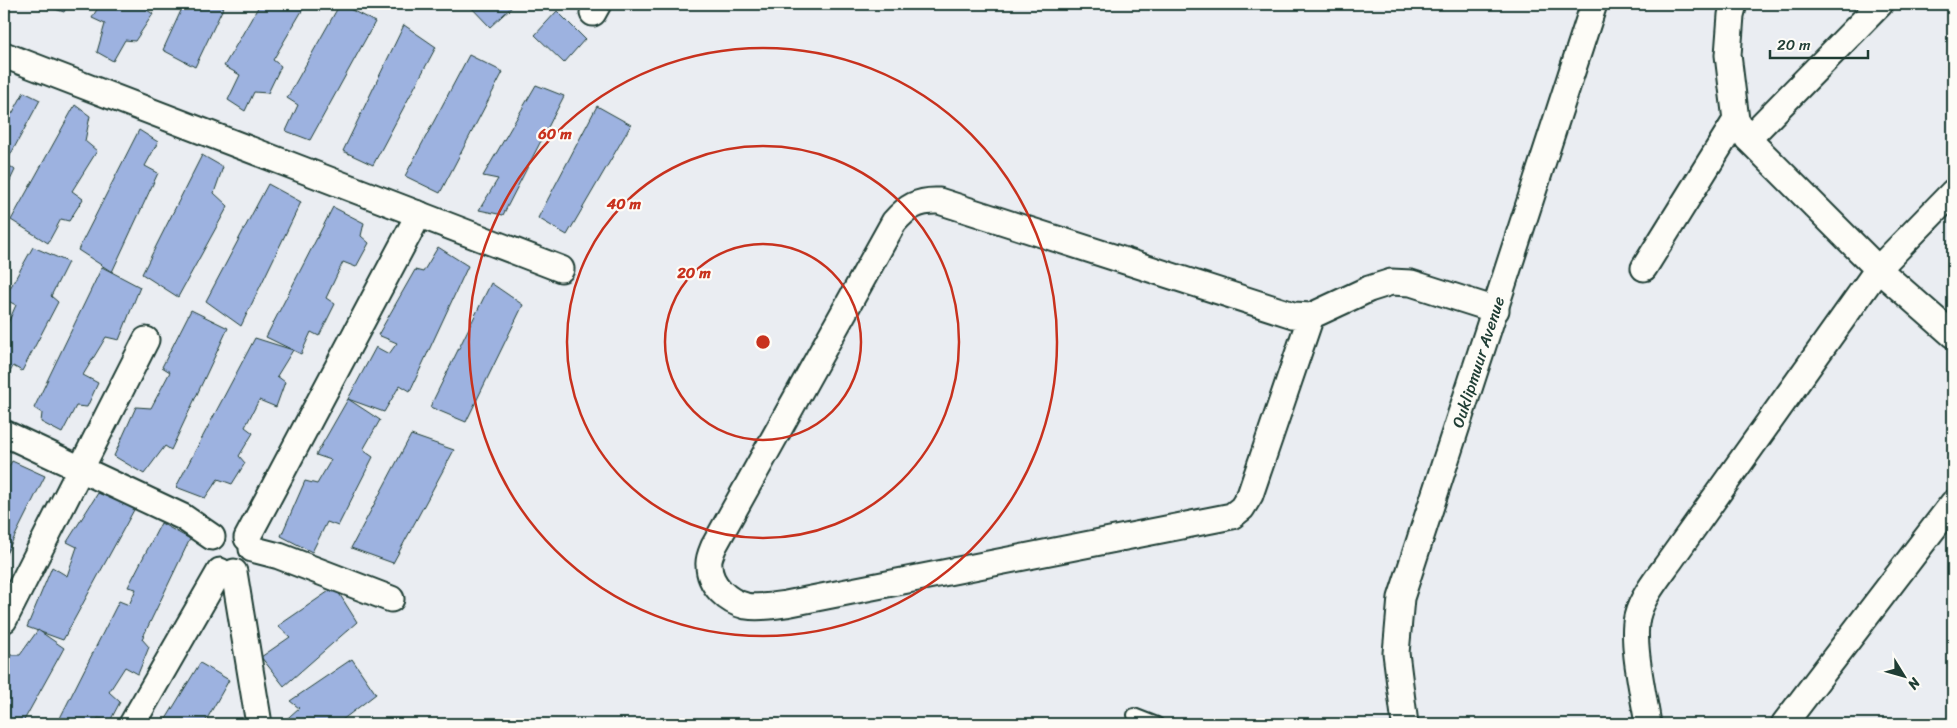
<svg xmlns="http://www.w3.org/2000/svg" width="1957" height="728" viewBox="0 0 1957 728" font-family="Sriracha,sans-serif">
<rect width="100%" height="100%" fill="#eaedf2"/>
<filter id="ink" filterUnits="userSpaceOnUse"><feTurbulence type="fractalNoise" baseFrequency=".02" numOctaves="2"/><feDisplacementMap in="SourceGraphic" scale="10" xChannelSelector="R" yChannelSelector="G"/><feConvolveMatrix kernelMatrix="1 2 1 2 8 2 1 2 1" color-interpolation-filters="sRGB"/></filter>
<g filter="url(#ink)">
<!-- building -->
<g fill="#9db2e0" stroke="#1f3d34">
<polygon points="40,4 68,4 64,12"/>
<polygon points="100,4 150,4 147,10 153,14 135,41 125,40 113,61 97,52 105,24 92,18"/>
<polygon points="184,4 225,4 195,67 163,50"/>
<polygon points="260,4 306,4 273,60 281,66 268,93 254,92 245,111 228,100 240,75 224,66"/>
<polygon points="340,4 375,22 310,140 286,131 298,105 287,98"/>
<polygon points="468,4 515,4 490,27"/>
<polygon points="557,11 585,39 564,63 535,35"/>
<polygon points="404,25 436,47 373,165 343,151"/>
<polygon points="469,55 503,72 440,193 405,176"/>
<polygon points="536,85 564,96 503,215 479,210 498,179 483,176"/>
<polygon points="24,92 40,100 6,163 15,170 4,193 4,110 12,114"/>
<polygon points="75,105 90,116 85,141 97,151 72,191 83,199 69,221 61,219 48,243 11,220"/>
<polygon points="597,106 631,125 567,235 538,218"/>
<polygon points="139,130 158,142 145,166 158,173 112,272 78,250"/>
<polygon points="202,155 223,167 214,193 228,206 178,297 142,274"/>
<polygon points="268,184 301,202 241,326 206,301"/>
<polygon points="333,207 364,223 361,236 369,243 356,267 343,262 326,298 335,304 319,336 311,332 301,354 266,337"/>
<polygon points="33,247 68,262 51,296 58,302 22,371 13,366 4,385 4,332 16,305 4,299"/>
<polygon points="438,247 468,266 410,391 400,385 384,412 348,399 376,347 389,354 397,343 378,335 415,270 423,272"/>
<polygon points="102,267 140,287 119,340 106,337 83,375 98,383 87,407 76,406 62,433 41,422 42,413 34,408"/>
<polygon points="491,283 523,305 466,422 430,407"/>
<polygon points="191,310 228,328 171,450 165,446 144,474 114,456 136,407 151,408 170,372 162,367"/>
<polygon points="255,338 293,350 277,376 285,382 276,407 259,400 245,427 253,433 239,456 245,463 232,484 218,479 205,498 176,487"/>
<polygon points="348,399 380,420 363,450 373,457 338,526 327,522 312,552 281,536 305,481 317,484 331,460 316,455"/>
<polygon points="411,435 454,450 393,563 351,548"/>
<polygon points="12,461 45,476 4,558 4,475"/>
<polygon points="98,493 135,508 63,640 27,627 52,567 67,576 77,547 67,542"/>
<polygon points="161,523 190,539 142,639 149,647 138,674 125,667 109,692 120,702 110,721 98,718 95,724 57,724 119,601 129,605 136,589 128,587"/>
<polygon points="335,587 357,622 284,686 261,657 290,637 278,626"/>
<polygon points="38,630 64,648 22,724 4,724 4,661 7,655 20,655"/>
<polygon points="352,659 376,694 337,724 281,724 299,708 290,701"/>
<polygon points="200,663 229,680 204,724 163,724"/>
</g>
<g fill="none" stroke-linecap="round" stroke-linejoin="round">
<defs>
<polyline id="service" points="1134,715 1157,724"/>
<g id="minor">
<polyline points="1734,4 1731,15 1728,55 1736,120 1748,139 1878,269 1953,335"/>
<polyline points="593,13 598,4"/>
<polyline points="4,55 561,269"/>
<polyline points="1748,139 1880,4"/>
<polyline points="1644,268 1736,120"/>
<path d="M1311,316l-61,179 -8,13 -10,8 -446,88c-13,2 -27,4 -40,2 -18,-4 -37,-21 -37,-41 -1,-6 3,-14 5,-19l180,-324c13,-15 24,-22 45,-21l354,114 18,1 58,-27 22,-7 20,1 85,27"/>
<polyline points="4,433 183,517 212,537"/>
<polyline points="247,538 419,214"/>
<polyline points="252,549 279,556 391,599"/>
<polyline points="234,572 259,724"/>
<polyline points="4,620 146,340"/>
<polyline points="132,724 220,571"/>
<path id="s1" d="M1405,724l-9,-71 5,-55 193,-594"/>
<path d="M1648,724c-4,-27 -17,-81 -11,-107 5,-21 23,-42 35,-59l206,-289 75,-77"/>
<polyline points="1784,724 1953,503"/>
</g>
</defs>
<!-- service casing -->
<use href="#service" stroke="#1f3d34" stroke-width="16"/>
<!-- minor casing -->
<use href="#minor" stroke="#1f3d34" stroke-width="29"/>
<!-- service -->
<use href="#service" stroke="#fdfcf7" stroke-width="12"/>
<!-- minor -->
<use href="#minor" stroke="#fdfcf7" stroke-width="25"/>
</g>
</g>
<!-- distance rings -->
<g fill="none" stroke="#c8321e" stroke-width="2.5">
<circle cx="763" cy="342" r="98"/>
<circle cx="763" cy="342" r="196"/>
<circle cx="763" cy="342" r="294"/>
</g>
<g text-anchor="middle" stroke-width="4.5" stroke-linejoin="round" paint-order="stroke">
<!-- street labels -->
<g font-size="16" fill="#1f3d34" stroke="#fdfcf7">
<text dy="6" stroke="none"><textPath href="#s1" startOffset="375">Ouklipmuur Avenue</textPath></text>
</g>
</g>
<circle cx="763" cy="342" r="8" fill="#c8321e" stroke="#fdfcf7" stroke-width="2.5"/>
<g font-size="15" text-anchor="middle" font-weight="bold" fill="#c8321e" stroke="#fdfcf7" stroke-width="4.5" stroke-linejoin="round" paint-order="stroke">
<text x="555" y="139">60 m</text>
<text x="624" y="209">40 m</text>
<text x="694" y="278">20 m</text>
</g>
<!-- margin -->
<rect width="1957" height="728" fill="none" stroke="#fdfcf7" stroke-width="20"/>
<rect x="10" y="10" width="1937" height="708" fill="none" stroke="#1f3d34" stroke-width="2" filter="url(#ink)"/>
<!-- north arrow -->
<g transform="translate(1904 676) rotate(127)" stroke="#fdfcf7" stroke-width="4" paint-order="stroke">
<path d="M0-4L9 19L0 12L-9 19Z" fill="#1f3d34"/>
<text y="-8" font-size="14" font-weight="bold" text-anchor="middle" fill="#1f3d34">N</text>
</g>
<!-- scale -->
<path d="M1770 50v8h98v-8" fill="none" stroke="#1f3d34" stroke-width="2.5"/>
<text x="1777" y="50" font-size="15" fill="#1f3d34" stroke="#fdfcf7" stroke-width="4" paint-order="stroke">20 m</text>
</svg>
